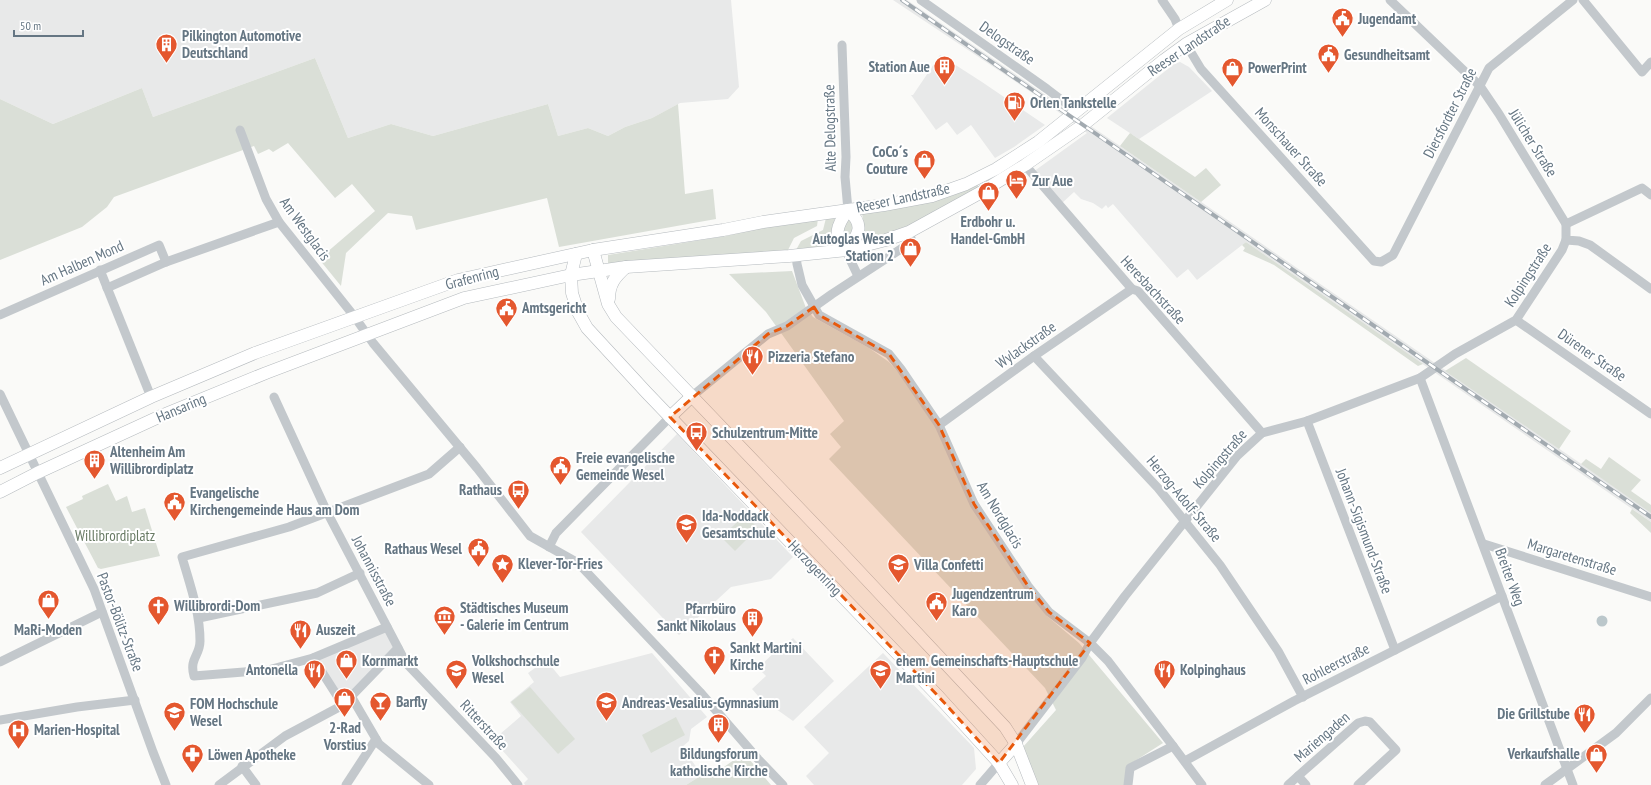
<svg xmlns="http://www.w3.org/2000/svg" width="1651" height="785" viewBox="0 0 1651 785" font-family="'PT Sans Narrow',sans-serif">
<rect width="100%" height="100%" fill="#fafaf8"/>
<!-- built -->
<g fill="#e8e9e9">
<polygon points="0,0 731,0 739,87 728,99 680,103 652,118 625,127 608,136 588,128 558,136 548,104 433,136 391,124 348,138 315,58 153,117 142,88 53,124 0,99"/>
<polygon points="893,0 907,0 1120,146 1651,512 1651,522 1246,242 1197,280 1188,269 1177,278 1113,204 1108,208 1106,205 1102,209 1093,203 1081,199 1074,192 1061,204 1033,172 1087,133 1034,94"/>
<polygon points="940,55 982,82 1045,125 1014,147 995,158 971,125 957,135 947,122 936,130 911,95 913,95"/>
<polygon points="1180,62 1189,67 1212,91 1139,139 1107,118 1174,64"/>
<polygon points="677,434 793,557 771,579 731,587 679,635 581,532"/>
<polygon points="387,627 398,648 343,705 313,658"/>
<polygon points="793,638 834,681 793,721 759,697 752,689 766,676 758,668 781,646 783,647"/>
<polygon points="652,653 707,717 691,729 689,741 682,747 702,775 686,785 525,785 524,783 528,779 493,740 521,716 510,702 534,682 528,673 546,660 560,677"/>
<polygon points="883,653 974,748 976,769 962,785 814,785 806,776 829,753 804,727"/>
</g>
<!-- green -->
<g fill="#dadfd7">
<polygon points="315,58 348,138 391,124 433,136 548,104 558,136 588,128 608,136 625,127 652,118 678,104 685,194 713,189 716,219 559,247 547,198 416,230 412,216 388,213 346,253 341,286 319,259 375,211 352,184 335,198 288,143 273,152 269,149 258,154 254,146 114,197 107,207 82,227 0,260 0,99 53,124 142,88 153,117"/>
<polygon points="1130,133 1195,177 1206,168 1221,185 1201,202 1120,146"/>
<polygon points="977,184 979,188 907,227 887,235 861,241 864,230 862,212"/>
<polygon points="835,216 833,234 835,246 796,250 801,241 823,230 826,218"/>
<polygon points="818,219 817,226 794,238 788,250 608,264 608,255 726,236 766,226"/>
<polygon points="849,219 852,220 854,228 848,240 844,238 843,228 847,220"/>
<polygon points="1246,242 1423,364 1418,366 1274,265 1243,251 1245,248 1242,245"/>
<polygon points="792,271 806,308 813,317 869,348 889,362 904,379 936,427 1031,596 1047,616 1079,643 1163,743 1127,766 1126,785 1037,785 1023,747 1056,710 1045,688 829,459 841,447 830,434 844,421 766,312 729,274"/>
<polygon points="1466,358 1571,431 1559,449 1445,371"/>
<polygon points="1609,457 1641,480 1631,491 1651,505 1651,513 1581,464 1586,459 1601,469"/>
<polygon points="108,484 116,501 127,496 132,512 145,508 160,556 101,569 98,568 66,507 83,499 82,496"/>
<polygon points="1632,509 1651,522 1651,533 1630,513"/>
<polygon points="745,515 758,528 735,551 721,537"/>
<polygon points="530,687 575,739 558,754 511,702"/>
<polygon points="676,717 685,735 651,753 642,735"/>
<polygon points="744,753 771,785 686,785 702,775 721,769"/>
</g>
<!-- water -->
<circle fill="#bbc7cb" cx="1602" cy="621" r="5.5"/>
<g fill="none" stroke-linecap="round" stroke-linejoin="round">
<defs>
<g id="major">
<path d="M848,210c17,15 11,24 -1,40 -15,-14 -10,-25 1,-40z"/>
<polyline points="593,250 608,304 616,317 839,550 1005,727 1016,744 1032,785"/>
<polyline points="576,254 571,275 572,293 578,312 587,328 646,392 939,697 999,763 1012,785"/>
<path d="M609,299c0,-15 6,-22 17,-32"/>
<polyline points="670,417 691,397"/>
<polyline points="0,468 151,397 255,353 458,280 593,250 723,230 763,222 884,205 932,196 966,184 996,169 1038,142 1179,29 1227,0"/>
<polyline points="0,492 37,473 163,415 266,373 464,298 571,275 626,267 789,256 847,250 886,240 909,232 978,194 1025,165 1083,125 1164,60 1186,44 1265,0"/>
<polyline points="999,763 1016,744"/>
</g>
</defs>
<!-- major casing -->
<use href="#major" stroke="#b5babe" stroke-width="13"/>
<!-- minor -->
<g stroke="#c3c8cc" stroke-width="9">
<polyline points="921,0 1047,89 1076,111"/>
<polyline points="1162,0 1175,19 1179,29"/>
<polyline points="1390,0 1480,86 1499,114 1566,224 1566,240 1579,241 1590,245 1651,289"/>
<polyline points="1583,0 1642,72 1651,62"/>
<polyline points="1186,44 1201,69 1374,261 1381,262 1393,255 1489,68 1573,0"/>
<polyline points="842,45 846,157 845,177 848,210"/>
<polyline points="240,130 266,199 279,222 354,316 373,343 477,468 530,536 578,563 700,692 758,759 783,785"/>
<polyline points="1025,165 1132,289 1138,291 1262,433"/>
<polyline points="1566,224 1642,188 1651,195"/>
<polyline points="847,250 848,255 858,276"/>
<polyline points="796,255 797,264 802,285 819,315 889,354 901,369 939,425 974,504 1028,586 1049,612 1090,643 1108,661 1173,746 1202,785"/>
<polyline points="100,270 151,397"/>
<polyline points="107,288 166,262 279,222"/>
<polyline points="0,315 159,245 166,262"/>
<polyline points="1516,320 1651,414"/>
<polyline points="1034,356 1158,488 1220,565 1278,651 1303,697"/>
<polyline points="1420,378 1573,785"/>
<polyline points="0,394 94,589 153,752 166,785"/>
<polyline points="274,397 327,512 406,663 496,758 518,785"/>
<polyline points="691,397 768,334 787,326 832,294 910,243 911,238"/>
<polyline points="1307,421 1395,650"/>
<polyline points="939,425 1034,356 1132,289"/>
<polyline points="1484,544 1651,597"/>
<polyline points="549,547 556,533 670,417"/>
<polyline points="199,618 317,593 360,573"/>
<path d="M387,627l-74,31 -45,12 -74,6c-5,-18 6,-20 6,-35 0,-29 -10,-56 -18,-84l107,-30 140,-53 31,-27"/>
<polyline points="313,658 343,705"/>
<polyline points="0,662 102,612"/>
<polyline points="351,696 379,744 429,785"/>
<polyline points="0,720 77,707 135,700"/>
<polyline points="1016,744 1082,658 1090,643 1125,596 1237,456 1262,433 1307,421 1420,378 1455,354 1516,320 1562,250 1566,240"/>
<polyline points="1185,761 1294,701 1502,596"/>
<polyline points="242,766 256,785"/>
<polyline points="1298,776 1358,723 1365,721 1370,722 1396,750 1358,785"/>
<polyline points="219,785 285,736 343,705 398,648"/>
<polyline points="346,785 376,739"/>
<polyline points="980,785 999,763"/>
<polyline points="1128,785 1130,768 1173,746"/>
<polyline points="1288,785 1298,776 1306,785"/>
<polyline points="1545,785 1616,733 1651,698"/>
</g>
<!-- major -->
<use href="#major" stroke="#fff" stroke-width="12"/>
<defs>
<polyline id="rail" points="902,0 1651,517"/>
</defs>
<!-- rail casing -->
<use href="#rail" stroke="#a2aab0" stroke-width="4"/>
<!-- rail -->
<use href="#rail" stroke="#fff" stroke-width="2.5" stroke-dasharray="8" stroke-linecap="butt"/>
</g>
<!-- marked area -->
<path fill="#e8590c" fill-opacity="0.2" stroke="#e8590c" stroke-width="3" stroke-dasharray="8 5" stroke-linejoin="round" d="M814,307l5,8 70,39 50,71 35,79 54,82 21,26 41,31 -91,120 -60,-66 -269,-280 98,-83 19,-8z"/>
<!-- icons -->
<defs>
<symbol id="civic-pin" viewBox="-11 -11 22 30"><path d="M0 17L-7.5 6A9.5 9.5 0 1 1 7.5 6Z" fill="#e4572e" stroke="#fff"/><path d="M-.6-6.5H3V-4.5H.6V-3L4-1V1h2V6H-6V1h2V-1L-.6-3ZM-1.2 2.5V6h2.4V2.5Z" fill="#fff"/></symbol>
<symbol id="building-pin" viewBox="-11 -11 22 30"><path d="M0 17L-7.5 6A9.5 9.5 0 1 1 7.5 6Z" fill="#e4572e" stroke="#fff"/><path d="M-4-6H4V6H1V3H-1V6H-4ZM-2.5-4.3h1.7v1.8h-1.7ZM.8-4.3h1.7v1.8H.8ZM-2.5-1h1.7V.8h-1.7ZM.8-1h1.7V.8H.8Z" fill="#fff"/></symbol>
<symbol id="shop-pin" viewBox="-11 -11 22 30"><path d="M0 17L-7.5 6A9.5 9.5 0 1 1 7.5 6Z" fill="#e4572e" stroke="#fff"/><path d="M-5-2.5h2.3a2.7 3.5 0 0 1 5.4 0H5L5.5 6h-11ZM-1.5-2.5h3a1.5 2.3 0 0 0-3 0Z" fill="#fff"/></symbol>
<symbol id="fuel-pin" viewBox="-11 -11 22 30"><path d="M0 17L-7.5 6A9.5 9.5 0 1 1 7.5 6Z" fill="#e4572e" stroke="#fff"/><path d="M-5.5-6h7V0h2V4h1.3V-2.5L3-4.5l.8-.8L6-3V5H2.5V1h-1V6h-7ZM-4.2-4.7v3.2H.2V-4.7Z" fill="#fff"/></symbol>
<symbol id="hotel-pin" viewBox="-11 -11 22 30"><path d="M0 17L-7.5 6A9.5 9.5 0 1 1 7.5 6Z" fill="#e4572e" stroke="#fff"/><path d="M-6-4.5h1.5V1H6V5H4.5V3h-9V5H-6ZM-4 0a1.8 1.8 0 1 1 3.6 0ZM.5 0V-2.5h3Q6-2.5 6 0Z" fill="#fff"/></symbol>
<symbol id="restaurant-pin" viewBox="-11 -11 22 30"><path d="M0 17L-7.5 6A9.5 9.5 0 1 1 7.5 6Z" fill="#e4572e" stroke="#fff"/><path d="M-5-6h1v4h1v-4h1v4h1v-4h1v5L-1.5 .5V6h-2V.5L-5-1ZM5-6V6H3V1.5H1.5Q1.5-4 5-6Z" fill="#fff"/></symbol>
<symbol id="bus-pin" viewBox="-11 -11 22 30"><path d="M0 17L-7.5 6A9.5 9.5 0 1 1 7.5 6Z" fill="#e4572e" stroke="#fff"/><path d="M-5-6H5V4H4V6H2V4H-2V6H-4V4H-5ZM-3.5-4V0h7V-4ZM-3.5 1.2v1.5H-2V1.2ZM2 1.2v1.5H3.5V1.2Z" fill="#fff"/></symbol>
<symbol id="school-pin" viewBox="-11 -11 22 30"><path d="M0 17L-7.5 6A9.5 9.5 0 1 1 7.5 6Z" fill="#e4572e" stroke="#fff"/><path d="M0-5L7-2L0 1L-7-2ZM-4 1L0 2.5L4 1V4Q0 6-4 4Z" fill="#fff"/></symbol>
<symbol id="sight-pin" viewBox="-11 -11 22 30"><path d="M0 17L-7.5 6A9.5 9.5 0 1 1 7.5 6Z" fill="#e4572e" stroke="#fff"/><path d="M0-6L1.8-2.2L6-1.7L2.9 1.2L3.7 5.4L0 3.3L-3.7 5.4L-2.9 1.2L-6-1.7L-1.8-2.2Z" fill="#fff"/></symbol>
<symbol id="church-pin" viewBox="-11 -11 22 30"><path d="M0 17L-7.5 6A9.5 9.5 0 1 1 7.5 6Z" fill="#e4572e" stroke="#fff"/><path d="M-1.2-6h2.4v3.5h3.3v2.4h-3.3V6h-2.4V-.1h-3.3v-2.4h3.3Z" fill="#fff"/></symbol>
<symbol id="museum-pin" viewBox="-11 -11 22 30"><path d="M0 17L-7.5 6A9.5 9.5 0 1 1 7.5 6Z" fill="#e4572e" stroke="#fff"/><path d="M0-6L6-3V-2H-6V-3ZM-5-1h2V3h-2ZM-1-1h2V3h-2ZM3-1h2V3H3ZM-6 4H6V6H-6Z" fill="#fff"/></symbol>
<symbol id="university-pin" viewBox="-11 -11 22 30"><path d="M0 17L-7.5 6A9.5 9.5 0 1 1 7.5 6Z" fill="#e4572e" stroke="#fff"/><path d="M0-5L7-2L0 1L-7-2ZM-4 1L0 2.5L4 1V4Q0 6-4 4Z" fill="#fff"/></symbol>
<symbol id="bar-pin" viewBox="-11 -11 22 30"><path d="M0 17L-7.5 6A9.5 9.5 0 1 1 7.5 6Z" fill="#e4572e" stroke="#fff"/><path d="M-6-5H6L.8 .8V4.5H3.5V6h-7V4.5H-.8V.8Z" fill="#fff"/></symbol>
<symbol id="hospital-pin" viewBox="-11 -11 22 30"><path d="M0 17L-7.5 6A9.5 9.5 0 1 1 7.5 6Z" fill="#e4572e" stroke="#fff"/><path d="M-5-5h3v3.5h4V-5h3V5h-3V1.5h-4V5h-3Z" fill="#fff"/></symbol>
<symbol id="pharmacy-pin" viewBox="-11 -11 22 30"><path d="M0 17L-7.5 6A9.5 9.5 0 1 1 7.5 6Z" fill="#e4572e" stroke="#fff"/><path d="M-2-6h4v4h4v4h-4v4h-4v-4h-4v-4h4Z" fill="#fff"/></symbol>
</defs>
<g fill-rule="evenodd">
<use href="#civic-pin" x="1330" y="6" width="25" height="34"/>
<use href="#building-pin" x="154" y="32" width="25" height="34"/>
<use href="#civic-pin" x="1316" y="42" width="25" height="34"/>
<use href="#building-pin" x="932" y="54" width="25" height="34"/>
<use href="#shop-pin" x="1220" y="56" width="25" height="34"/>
<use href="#fuel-pin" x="1002" y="90" width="25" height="34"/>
<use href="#shop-pin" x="912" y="148" width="25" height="34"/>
<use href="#hotel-pin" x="1004" y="168" width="25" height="34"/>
<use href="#shop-pin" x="976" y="180" width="25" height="34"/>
<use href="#shop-pin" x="898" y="236" width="25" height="34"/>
<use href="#civic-pin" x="494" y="296" width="25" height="34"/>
<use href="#restaurant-pin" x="740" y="344" width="25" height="34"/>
<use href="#bus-pin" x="684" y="420" width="25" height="34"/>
<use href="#building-pin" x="82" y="448" width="25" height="34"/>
<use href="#civic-pin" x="548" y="454" width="25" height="34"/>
<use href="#bus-pin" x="506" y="478" width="25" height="34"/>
<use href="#civic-pin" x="162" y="490" width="25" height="34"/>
<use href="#school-pin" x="674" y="512" width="25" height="34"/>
<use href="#civic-pin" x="466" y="536" width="25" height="34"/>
<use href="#sight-pin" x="490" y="552" width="25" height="34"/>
<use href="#school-pin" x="886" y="552" width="25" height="34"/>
<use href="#shop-pin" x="36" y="588" width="25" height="34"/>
<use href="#civic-pin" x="924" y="590" width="25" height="34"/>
<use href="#church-pin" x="146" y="594" width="25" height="34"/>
<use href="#museum-pin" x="432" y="604" width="25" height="34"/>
<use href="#building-pin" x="740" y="606" width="25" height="34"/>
<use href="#restaurant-pin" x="288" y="618" width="25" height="34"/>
<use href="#church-pin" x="702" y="644" width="25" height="34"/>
<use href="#shop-pin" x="334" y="648" width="25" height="34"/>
<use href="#restaurant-pin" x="302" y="658" width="25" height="34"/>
<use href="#university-pin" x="444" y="658" width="25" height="34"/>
<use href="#school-pin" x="868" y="658" width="25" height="34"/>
<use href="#restaurant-pin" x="1152" y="658" width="25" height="34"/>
<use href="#shop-pin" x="332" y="686" width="25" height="34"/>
<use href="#bar-pin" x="368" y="690" width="25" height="34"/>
<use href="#school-pin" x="594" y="690" width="25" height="34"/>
<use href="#university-pin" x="162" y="700" width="25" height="34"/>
<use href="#restaurant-pin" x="1572" y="702" width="25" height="34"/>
<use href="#building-pin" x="706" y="712" width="25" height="34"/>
<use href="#hospital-pin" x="6" y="718" width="25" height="34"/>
<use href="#shop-pin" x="1584" y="742" width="25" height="34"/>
<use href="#pharmacy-pin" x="180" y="742" width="25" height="34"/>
</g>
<g text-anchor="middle" stroke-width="4" stroke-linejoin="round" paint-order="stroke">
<!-- poi labels -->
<g font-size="15" font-weight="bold" fill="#657683" stroke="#fff" text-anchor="start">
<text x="1358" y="24">Jugendamt</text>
<text x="182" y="41">Pilkington Automotive<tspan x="182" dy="17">Deutschland</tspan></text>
<text x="1344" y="60">Gesundheitsamt</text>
<text x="930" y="72" text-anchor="end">Station Aue</text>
<text x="1248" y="73">PowerPrint</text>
<text x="1030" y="108">Orlen Tankstelle</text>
<text x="908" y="157" text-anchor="end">CoCo´s<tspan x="908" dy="17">Couture</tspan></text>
<text x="1032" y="186">Zur Aue</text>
<text x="988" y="227" text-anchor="middle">Erdbohr u.<tspan x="988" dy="17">Handel-GmbH</tspan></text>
<text x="894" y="244" text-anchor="end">Autoglas Wesel<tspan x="894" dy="17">Station 2</tspan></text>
<text x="522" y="313">Amtsgericht</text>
<text x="768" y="362">Pizzeria Stefano</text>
<text x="712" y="438">Schulzentrum-Mitte</text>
<text x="110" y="457">Altenheim Am<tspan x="110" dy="17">Willibrordiplatz</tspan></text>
<text x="576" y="463">Freie evangelische<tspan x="576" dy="17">Gemeinde Wesel</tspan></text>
<text x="502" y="495" text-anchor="end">Rathaus</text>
<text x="190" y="498">Evangelische<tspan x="190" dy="17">Kirchengemeinde Haus am Dom</tspan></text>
<text x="702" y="521">Ida-Noddack<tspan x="702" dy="17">Gesamtschule</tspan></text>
<text x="462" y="554" text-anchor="end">Rathaus Wesel</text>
<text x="518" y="569">Klever-Tor-Fries</text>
<text x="914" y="570">Villa Confetti</text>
<text x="952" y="599">Jugendzentrum<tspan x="952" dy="17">Karo</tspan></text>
<text x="174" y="611">Willibrordi-Dom</text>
<text x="460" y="613">Städtisches Museum<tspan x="460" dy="17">- Galerie im Centrum</tspan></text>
<text x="736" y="614" text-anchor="end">Pfarrbüro<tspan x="736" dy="17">Sankt Nikolaus</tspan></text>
<text x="48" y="635" text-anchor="middle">MaRi-Moden</text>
<text x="316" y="635">Auszeit</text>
<text x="730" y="653">Sankt Martini<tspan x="730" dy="17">Kirche</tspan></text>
<text x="362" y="666">Kornmarkt</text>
<text x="472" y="666">Volkshochschule<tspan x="472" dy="17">Wesel</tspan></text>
<text x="896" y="666">ehem. Gemeinschafts-Hauptschule<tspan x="896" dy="17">Martini</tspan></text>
<text x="298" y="675" text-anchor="end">Antonella</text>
<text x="1180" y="675">Kolpinghaus</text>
<text x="396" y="707">Barfly</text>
<text x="622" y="708">Andreas-Vesalius-Gymnasium</text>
<text x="190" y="709">FOM Hochschule<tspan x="190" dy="17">Wesel</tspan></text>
<text x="1570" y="719" text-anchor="end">Die Grillstube</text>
<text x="345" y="733" text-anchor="middle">2-Rad<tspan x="345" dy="17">Vorstius</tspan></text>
<text x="34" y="735">Marien-Hospital</text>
<text x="719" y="759" text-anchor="middle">Bildungsforum<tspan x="719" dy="17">katholische Kirche</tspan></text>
<text x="1580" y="759" text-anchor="end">Verkaufshalle</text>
<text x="208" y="760">Löwen Apotheke</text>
</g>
<!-- street labels -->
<g font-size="15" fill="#657683" stroke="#fff">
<text transform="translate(1007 43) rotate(35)" y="5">Delogstraße</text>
<text transform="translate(1189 46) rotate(-34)" y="5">Reeser Landstraße</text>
<text transform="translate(1450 113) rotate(-63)" y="5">Diersfordter Straße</text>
<text transform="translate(830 128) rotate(-91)" y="5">Alte Delogstraße</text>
<text transform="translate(1533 143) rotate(58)" y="5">Jülicher Straße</text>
<text transform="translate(1291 147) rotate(48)" y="5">Monschauer Straße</text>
<text transform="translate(903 198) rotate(-12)" y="5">Reeser Landstraße</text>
<text transform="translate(305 229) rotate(54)" y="5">Am Westglacis</text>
<text transform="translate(82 263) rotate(-24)" y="5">Am Halben Mond</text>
<text transform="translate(1528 275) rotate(-57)" y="5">Kolpingstraße</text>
<text transform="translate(472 278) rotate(-15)" y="5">Grafenring</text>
<text transform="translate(1153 290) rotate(47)" y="5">Heresbachstraße</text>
<text transform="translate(1026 345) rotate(-35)" y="5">Wylackstraße</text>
<text transform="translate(1592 355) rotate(35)" y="5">Dürener Straße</text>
<text transform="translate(181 408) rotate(-23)" y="5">Hansaring</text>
<text transform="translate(1220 459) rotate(-49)" y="5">Kolpingstraße</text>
<text transform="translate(1184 499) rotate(50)" y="5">Herzog-Adolf-Straße</text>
<text transform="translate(1000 515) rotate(59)" y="5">Am Nordglacis</text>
<text transform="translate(1364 531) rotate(69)" y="5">Johann-Sigismund-Straße</text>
<text transform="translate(1572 557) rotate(17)" y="5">Margaretenstraße</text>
<text transform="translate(815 568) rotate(46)" y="5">Herzogenring</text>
<text transform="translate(374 571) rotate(62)" y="5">Johannisstraße</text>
<text transform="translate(1510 577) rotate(70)" y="5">Breiter Weg</text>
<text transform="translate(120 622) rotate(69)" y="5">Pastor-Bölitz-Straße</text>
<text transform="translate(1336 664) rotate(-27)" y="5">Rohleerstraße</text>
<text transform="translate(484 725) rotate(47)" y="5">Ritterstraße</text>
<text transform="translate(1322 737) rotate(-41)" y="5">Mariengaden</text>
</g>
<!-- park labels -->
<g font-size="15" fill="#687a64" stroke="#fff">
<text x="115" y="541">Willibrordiplatz</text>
</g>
</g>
<!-- scale -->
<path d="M14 30v6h69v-6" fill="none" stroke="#657683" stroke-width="2"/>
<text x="20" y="30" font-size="12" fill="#657683" stroke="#ffffff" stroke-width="3" paint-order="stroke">50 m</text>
</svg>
